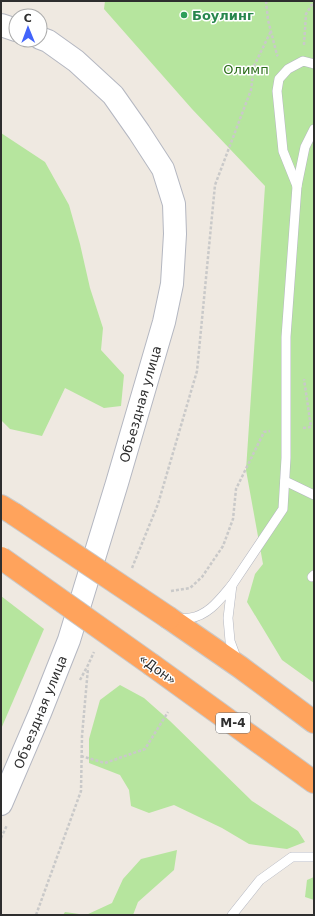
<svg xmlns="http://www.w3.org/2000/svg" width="315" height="916" viewBox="0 0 315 916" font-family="'DejaVu Sans',sans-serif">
<rect width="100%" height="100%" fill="#efe9e1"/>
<!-- green -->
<g fill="#b6e59e">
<polygon points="105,1 314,1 314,683 282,660 247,602 255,574 263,564 246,470 265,186 192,109 104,9"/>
<polygon points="1,133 45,162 69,205 80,244 90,288 103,328 101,350 124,375 121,406 104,408 65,388 42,436 10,429 1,420"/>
<polygon points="1,596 44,629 1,729"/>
<polygon points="120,685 144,698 170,721 252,801 298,831 305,842 287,849 249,844 222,828 174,805 149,813 131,806 129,790 120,775 89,763 89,739 100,700"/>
<polygon points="177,850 174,870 138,902 133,915 63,915 65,912 86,915 112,903 123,879 141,859"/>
<polygon points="314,877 314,900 305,897 307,880"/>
</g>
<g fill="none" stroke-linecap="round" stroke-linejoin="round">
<defs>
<g id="lane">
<polyline points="297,186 283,151 277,91 279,79 288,69 303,61 314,64"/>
<polyline points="285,481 314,495"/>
<polyline points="312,577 314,575"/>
<polyline points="232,585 283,509 286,458 286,337 297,186 305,147 314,129"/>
<path d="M177,618c4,0 8,1 13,0 19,-3 30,-19 42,-33l-4,33 2,23 7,19"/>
<polyline points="232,915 260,880 292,857 314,857"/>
</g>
<g id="secondary">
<polyline points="1,25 16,30"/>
<polyline points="1,804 40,713 69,640 117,483 164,322 172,284 175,234 174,204 163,169 139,132 113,95 76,61 48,41 40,38"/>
</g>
<g id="highway">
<polyline points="1,506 14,514"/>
<polyline points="169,618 240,667 314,722"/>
<polyline points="152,665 314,782"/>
</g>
</defs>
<!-- lane casing -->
<use href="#lane" stroke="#b4b7c1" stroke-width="10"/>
<!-- secondary casing -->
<use href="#secondary" stroke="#b4b7c1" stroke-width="24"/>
<!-- highway casing -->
<use href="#highway" stroke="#c9c9c9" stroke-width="24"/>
<!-- path -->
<g stroke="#c9c9c9" stroke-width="2.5" stroke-dasharray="3 2" stroke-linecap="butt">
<polyline points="266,1 268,20 277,55 278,56"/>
<polyline points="304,45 306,14 314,1"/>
<polyline points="303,428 311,427 304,379"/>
<polyline points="132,568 158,504 197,371 215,185 251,90 254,66 271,31"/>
<polyline points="171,591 190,588 202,577 223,546 233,519 236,489 264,432 270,431"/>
<polyline points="80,680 88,665 94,652"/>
<polyline points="81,756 105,763 145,749 168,712"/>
<polyline points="1,838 7,825"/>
<polyline points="36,915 81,791 82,736 88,668"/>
</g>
<!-- lane -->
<use href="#lane" stroke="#fff" stroke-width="9"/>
<!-- secondary -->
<use href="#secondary" stroke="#fff" stroke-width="22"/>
<!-- highway -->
<use href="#highway" stroke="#ffa35c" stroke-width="22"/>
<defs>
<g id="highway-bridge">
<polyline points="14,514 169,618"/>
<polyline points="1,558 152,665"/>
</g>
</defs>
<!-- highway-bridge casing -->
<use href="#highway-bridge" stroke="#c9c9c9" stroke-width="24" stroke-linecap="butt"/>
<!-- highway-bridge -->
<use href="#highway-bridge" stroke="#ffa35c" stroke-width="22"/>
</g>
<!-- markers -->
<circle fill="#2e9e5b" stroke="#fff" stroke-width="1.5" cx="184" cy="15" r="4"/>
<g text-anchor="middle" stroke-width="3" stroke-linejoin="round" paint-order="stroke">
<!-- shield labels -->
<rect fill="#fff" stroke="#6d6d6d" stroke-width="1" x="216" y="713" width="34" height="20" rx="3"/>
<g font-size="12" font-weight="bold" fill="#2e2e2e">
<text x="233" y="727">М-4</text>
</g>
<!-- leisure labels -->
<g font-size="13" font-weight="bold" fill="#27864d" stroke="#fff" text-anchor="start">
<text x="192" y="20">Боулинг</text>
</g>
<!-- park labels -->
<g font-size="13" fill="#2c6e1b" stroke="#fff">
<text x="246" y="74">Олимп</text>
</g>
<!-- street labels -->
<g font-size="13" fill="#2e2e2e" stroke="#fff">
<text transform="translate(140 404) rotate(-74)" y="5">Объездная улица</text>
<text transform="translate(158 669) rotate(36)" y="5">«Дон»</text>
<text transform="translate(40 712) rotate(-68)" y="5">Объездная улица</text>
</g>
</g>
<!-- border -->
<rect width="315" height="916" fill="none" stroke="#2e2e2e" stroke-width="4"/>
<!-- north arrow -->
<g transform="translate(28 28) rotate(359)"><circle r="19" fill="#ffffff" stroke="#ababab"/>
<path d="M0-3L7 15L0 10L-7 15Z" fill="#4264fb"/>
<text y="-6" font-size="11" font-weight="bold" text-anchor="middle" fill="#2e2e2e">С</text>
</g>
</svg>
